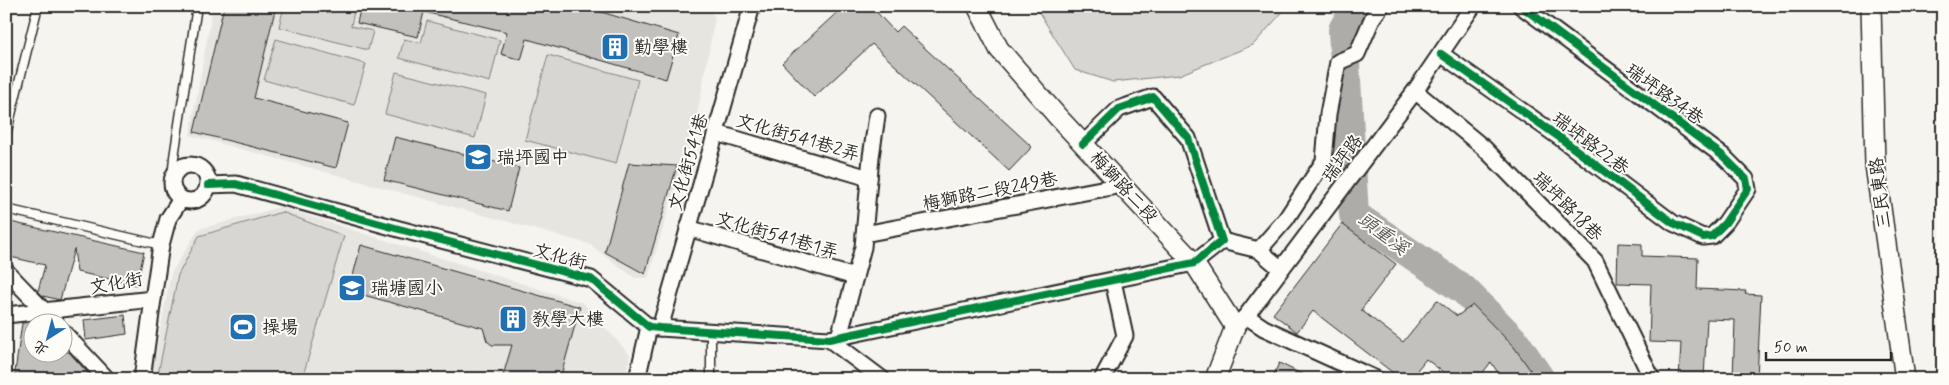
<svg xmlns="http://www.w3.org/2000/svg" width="1949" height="385" viewBox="0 0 1949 385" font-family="Mynerve,'LXGW WenKai TC',sans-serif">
<rect width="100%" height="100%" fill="#f5f4ef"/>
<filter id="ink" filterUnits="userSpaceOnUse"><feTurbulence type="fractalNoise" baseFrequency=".02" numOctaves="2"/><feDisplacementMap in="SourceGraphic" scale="10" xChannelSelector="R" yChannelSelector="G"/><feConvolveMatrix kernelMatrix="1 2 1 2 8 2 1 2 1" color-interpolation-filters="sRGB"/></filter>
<g filter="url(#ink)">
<!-- built -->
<g fill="#e6e5e0">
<polygon points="213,6 706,6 715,17 698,110 648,278 635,278 589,244 190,135"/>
<polygon points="280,207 583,303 630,355 624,379 151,379 171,273 199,229"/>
</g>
<!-- green -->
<g fill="#d7d6d2" stroke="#81807e">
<polygon points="284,6 355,6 351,26 373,31 368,50 279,27"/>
<polygon points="1035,6 1288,6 1253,45 1179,75 1113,82 1075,70"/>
<polygon points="427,21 500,40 490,82 399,58 404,39 421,43"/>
<polygon points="276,39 366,64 354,105 264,80"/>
<polygon points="548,55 638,80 616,164 525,140"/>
<polygon points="396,72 486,95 475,138 385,114"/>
<polygon points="282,212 344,236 302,379 157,379 178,275 199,236"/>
</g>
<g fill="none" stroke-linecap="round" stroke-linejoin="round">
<!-- river -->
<polyline stroke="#adaca9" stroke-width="30" points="1356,6 1343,30 1354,215 1464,290 1515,342 1540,379"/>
</g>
<!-- building -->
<g fill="#c2c1be" stroke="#2b2b2b">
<polygon points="224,6 276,6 254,98 348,123 336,168 194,132"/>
<polygon points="361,6 581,6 679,35 666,79 527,39 521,60 501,54 507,32 424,12 418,37 357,23"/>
<polygon points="844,6 871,6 895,32 901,26 1032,147 1009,171 872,44 814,97 782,63"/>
<polygon points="395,137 519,168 508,211 384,180"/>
<polygon points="629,163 677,166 645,274 605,252"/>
<polygon points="6,221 144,252 137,285 77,272 74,249 60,300 43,296 38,291 45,265 6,256"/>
<polygon points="1342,224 1396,264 1361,310 1403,342 1437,300 1457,316 1473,305 1514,347 1531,371 1518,379 1502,379 1491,362 1478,379 1452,379 1426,359 1410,379 1401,379 1313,311 1297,332 1273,314"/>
<polygon points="1618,243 1642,244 1642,256 1698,258 1697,289 1746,291 1745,294 1761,295 1757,379 1733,379 1735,320 1707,319 1704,379 1679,379 1681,343 1649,342 1651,284 1617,283"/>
<polygon points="361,245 580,307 560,379 502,379 512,345 492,345 487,341 483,328 349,291"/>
<polygon points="125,315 127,334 86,340 84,320"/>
<polygon points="32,322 32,352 69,352 93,379 14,379 22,323"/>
<polygon points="1279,363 1312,379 1272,379"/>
</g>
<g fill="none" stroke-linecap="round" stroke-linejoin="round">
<defs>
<g id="service">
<polyline points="6,135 38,6"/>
<polyline points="172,179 174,157 197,6"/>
<polyline points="6,209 161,245"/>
<polyline points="711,331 711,379"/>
</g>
<g id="minor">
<polyline points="1441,54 1559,137 1673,223 1703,237 1712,236 1725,223 1748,189 1746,179 1723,156 1521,6"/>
<polyline points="1415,91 1484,148 1595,261 1652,379"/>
<polyline points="716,133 869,178"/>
<circle cx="190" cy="183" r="18"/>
<polyline points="208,185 236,184 399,229 591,279 649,327 660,328 829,339 1194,263 1222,241 1188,138 1153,97 1119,109 1083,144"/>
<polyline points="688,228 855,277"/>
<polyline points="864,234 1122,185"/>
<polyline points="1222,241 1259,250 1281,269"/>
<polyline points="1259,250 1286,219 1324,161 1328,114 1338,62 1357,54 1373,17 1381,6"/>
<polyline points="6,271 55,322"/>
<polyline points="6,315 153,299 161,245 168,219 181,199"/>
<polyline points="1246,316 1264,328 1376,379"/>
<polyline points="1235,327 1246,316 1415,91 1473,6"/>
<polyline points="660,328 752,6"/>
<polyline points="62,331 107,379"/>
<polyline points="839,337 863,247 871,157 877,116"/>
<polyline points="829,339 882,379"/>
<polyline points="142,379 153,299"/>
<polyline points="637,379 649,327"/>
<polyline points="1102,379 1125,336 1113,281"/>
</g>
<g id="tertiary">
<polyline points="977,6 999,49 1058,117 1194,263 1235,327 1215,379"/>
<polyline points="1871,6 1875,165 1905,379"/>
</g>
</defs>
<!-- service casing -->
<use href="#service" stroke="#2b2b2b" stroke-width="11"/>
<!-- minor casing -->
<use href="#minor" stroke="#2b2b2b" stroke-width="19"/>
<!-- tertiary casing -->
<use href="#tertiary" stroke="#2b2b2b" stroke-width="22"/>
<!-- service -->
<use href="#service" stroke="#fdfcf7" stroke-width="8"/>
<!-- minor -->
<use href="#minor" stroke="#fdfcf7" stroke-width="15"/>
<!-- tertiary -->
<use href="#tertiary" stroke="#fdfcf7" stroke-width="19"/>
<defs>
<g id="cycleway">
<polyline points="1441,54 1559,137 1673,223 1703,237 1712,236 1725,223 1748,189 1746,179 1723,156 1521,6"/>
<polyline points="208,185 236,184 399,229 591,279 649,327 660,328 829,339 1194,263 1222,241 1188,138 1153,97 1119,109 1083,144"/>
</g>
</defs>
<!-- cycleway casing -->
<use href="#cycleway" stroke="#fdfcf7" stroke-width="11"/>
<!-- cycleway -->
<use href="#cycleway" stroke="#00873e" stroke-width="8"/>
</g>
</g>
<!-- icons -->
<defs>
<symbol id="building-square" viewBox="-11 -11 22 22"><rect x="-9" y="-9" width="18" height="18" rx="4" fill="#1f6fb2" stroke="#fdfcf7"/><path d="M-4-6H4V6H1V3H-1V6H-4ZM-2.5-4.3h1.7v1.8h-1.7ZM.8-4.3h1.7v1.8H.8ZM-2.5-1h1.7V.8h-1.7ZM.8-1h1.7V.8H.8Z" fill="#fff"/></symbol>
<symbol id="school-square" viewBox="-11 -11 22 22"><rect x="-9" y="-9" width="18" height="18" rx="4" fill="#1f6fb2" stroke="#fdfcf7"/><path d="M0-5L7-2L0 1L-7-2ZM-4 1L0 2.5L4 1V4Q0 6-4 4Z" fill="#fff"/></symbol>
<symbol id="stadium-square" viewBox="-11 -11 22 22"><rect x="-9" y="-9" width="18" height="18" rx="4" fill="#1f6fb2" stroke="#fdfcf7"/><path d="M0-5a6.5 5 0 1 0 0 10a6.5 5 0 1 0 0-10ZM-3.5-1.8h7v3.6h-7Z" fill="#fff"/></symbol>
</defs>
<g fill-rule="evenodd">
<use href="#building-square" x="599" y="31" width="32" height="32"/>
<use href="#school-square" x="462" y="141" width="32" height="32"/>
<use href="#school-square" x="336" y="272" width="32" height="32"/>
<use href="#building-square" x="497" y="303" width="32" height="32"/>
<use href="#stadium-square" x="227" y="311" width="32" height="32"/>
</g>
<g text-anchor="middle" stroke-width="4" stroke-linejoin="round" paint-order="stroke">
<!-- poi labels -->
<g font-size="18" fill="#2b2b2b" stroke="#fdfcf7" text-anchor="start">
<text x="634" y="53">勤學樓</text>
<text x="497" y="163">瑞坪國中</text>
<text x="371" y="294">瑞塘國小</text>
<text x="532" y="325">教學大樓</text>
<text x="262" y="333">操場</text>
</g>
<!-- street labels -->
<g font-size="18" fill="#2b2b2b" stroke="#fdfcf7">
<text transform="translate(1665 94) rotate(36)" y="6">瑞坪路34巷</text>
<text transform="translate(798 137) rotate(16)" y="6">文化街541巷2弄</text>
<text transform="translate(1591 143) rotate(37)" y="6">瑞坪路22巷</text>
<text transform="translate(1342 158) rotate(-53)" y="6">瑞坪路</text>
<text transform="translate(688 162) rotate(-74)" y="6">文化街541巷</text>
<text transform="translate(1124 187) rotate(47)" y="6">梅獅路二段</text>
<text transform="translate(990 191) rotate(-11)" y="6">梅獅路二段249巷</text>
<text transform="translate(1880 193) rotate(-97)" y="6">三民東路</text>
<text transform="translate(1568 206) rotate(45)" y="6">瑞坪路18巷</text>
<text transform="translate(777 235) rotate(16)" y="6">文化街541巷1弄</text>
<text transform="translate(560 256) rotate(15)" y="6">文化街</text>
<text transform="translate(116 283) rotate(-10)" y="6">文化街</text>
</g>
<!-- water labels -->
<g font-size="19" font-style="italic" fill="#585857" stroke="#fdfcf7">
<text transform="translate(1384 233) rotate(37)" y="7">頭重溪</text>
</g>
</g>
<!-- margin -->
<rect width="1949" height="385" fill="none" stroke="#fdfcf7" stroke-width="25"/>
<rect x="12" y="12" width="1924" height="360" fill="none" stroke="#2b2b2b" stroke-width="2" filter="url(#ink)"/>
<!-- north arrow -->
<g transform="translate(48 338) rotate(216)"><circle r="24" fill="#fdfcf7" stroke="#a9a8a5"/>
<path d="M0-4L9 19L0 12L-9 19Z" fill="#1f6fb2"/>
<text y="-8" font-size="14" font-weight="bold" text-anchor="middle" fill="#2b2b2b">北</text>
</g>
<!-- scale -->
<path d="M1766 352v8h125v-8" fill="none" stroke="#2b2b2b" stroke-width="2.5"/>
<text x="1774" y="352" font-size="15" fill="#2b2b2b" stroke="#fdfcf7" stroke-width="4" paint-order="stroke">50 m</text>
</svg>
